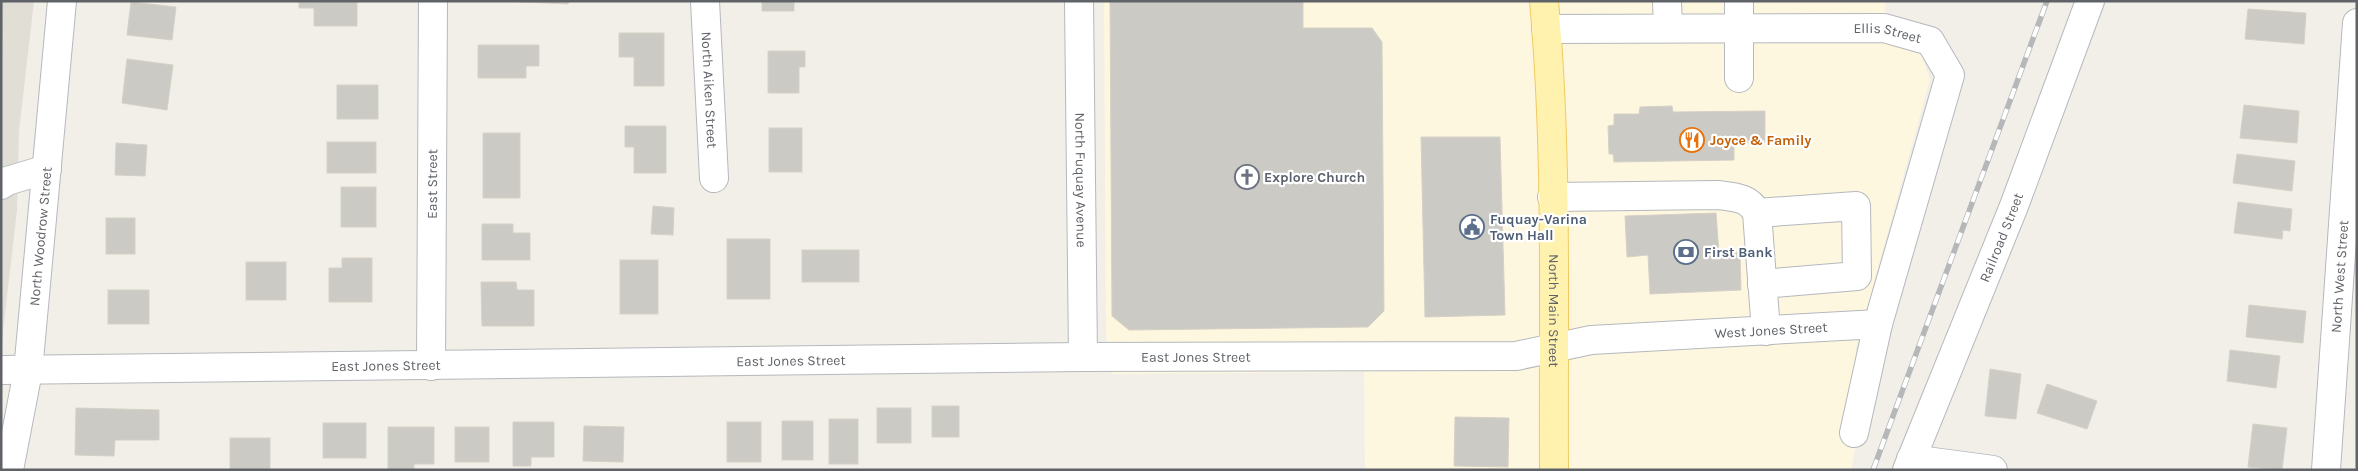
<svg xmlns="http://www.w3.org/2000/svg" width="2358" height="471" viewBox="0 0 2358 471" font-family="Karla,sans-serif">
<rect width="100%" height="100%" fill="#f1efe8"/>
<!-- commercial -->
<polygon fill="#fef7e0" points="1104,1 1885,1 1885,41 1921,54 1930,79 1856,348 1857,439 1851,470 1365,470 1364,372 1111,374 1106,333"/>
<!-- education -->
<polygon fill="#e1ded6" points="1,1 34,1 19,131 17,210 1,348"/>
<!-- building -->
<g fill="#cccac5" stroke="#d6d1c6">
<polygon points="1,1 3,1 1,76"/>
<polygon points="299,1 357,1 357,26 314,26 314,8 299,8"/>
<polygon points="501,1 569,1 568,4"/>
<rect x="762" y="1" width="32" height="10"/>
<polygon points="1110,1 1303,1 1303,28 1372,28 1382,42 1384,311 1368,327 1129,330 1112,316"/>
<polygon points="131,2 176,7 172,40 127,35"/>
<polygon points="2248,9 2306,13 2304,44 2245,39"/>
<polygon points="619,33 664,33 664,86 634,86 634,57 619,57"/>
<polygon points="478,45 539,45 539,66 526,66 526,78 478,78"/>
<polygon points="768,51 805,51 805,67 799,67 799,93 768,93"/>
<polygon points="127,59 173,65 167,110 122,103"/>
<rect x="337" y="85" width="41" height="34"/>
<polygon points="2244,105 2299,111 2297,143 2240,138"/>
<polygon points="1672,106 1673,112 1765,111 1765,143 1734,143 1734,160 1614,162 1613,154 1609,154 1608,126 1614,125 1614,114 1639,114 1640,107"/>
<polygon points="625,126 666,126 666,173 634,173 634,147 625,147"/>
<rect x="769" y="128" width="33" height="44"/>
<rect x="483" y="133" width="37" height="65"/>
<polygon points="1421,137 1500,137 1505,315 1425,317"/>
<rect x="327" y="142" width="49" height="31"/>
<polygon points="116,143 147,145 145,176 115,175"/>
<polygon points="2237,154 2295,161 2292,191 2233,183"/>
<rect x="341" y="187" width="35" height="40"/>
<polygon points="2238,202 2292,209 2290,231 2283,230 2282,239 2234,233"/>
<polygon points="653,206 674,208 673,235 651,234"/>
<polygon points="1716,213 1719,253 1740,252 1741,290 1650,294 1648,255 1627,257 1625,216"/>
<rect x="106" y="218" width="29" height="36"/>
<polygon points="482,224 513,224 513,233 530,233 530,260 482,260"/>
<rect x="727" y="239" width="43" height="60"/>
<rect x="802" y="250" width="57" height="32"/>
<polygon points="342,258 372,258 372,302 329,302 329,268 342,268"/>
<rect x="620" y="260" width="38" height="54"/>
<rect x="246" y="262" width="40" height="38"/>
<polygon points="481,282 516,282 517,290 534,290 534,326 482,326"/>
<rect x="108" y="290" width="41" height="34"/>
<polygon points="2249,305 2306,311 2303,343 2246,337"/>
<polygon points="2230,350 2280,356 2276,388 2227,381"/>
<polygon points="1990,369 2021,374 2016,419 1985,416"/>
<polygon points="2047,384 2097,401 2087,429 2037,413"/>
<rect x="932" y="406" width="27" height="31"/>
<polygon points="76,408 159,410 159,440 115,440 114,456 75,455"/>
<rect x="877" y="408" width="34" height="35"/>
<polygon points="1455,417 1509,418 1508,467 1454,466"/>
<rect x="829" y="419" width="29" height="45"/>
<rect x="782" y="421" width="31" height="39"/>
<polygon points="513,422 554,422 554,457 531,457 531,466 513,466"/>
<rect x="727" y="422" width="34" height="40"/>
<rect x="323" y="423" width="43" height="35"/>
<polygon points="2253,424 2287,428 2282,470 2248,467"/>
<polygon points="584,426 624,427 623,462 583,461"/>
<polygon points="388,427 434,427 434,464 414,464 414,470 388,470"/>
<rect x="455" y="427" width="34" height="35"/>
<rect x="230" y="438" width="40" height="32"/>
</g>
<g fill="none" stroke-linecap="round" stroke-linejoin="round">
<defs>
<g id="minor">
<path id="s1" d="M705,1l9,177"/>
<path id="s2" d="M1079,1l4,356"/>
<polyline points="1667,1 1668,27"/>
<polyline points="1739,1 1739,78"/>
<path id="s3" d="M1546,29l338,-1 46,13 20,34 -72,249"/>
<polyline points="1,185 7,181 47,169"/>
<path d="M1552,197l166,-2c16,2 31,2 39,18l9,118"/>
<polyline points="1757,213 1856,206 1857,276 1762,284"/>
<path id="s4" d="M431,366l2,-365"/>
<path id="s5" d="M1,370l1082,-13 433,-1 75,-16 287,-16 -24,109"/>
<polyline points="1911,459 1993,470"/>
<path id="s6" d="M9,470l19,-99 34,-370"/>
<path id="s7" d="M1907,470l107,-264 76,-205"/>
<path id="s8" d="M2326,470l31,-447"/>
</g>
<g id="major">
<path id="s9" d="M1544,1c14,156 9,313 10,469"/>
</g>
</defs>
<!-- minor casing -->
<use href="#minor" stroke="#b5b8bc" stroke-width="30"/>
<!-- major casing -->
<use href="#major" stroke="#f2c960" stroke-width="30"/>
<!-- minor -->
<use href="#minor" stroke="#fff" stroke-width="28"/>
<!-- major -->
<use href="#major" stroke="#fff2af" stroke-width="28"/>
<defs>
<polyline id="rail" points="1873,470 2047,1"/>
</defs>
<!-- rail casing -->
<use href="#rail" stroke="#b6b7b8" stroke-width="5.5"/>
<!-- rail -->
<use href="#rail" stroke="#fff" stroke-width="4" stroke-dasharray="11" stroke-linecap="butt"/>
</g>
<!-- icons -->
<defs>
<symbol id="restaurant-ring" viewBox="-11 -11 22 22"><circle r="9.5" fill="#fff" stroke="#e8710a" stroke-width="1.5"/><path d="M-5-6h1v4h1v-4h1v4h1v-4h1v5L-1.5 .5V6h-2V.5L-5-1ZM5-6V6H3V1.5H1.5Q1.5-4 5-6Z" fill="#e8710a"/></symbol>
<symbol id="church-ring" viewBox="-11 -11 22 22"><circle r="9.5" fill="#fff" stroke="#6b7280" stroke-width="1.5"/><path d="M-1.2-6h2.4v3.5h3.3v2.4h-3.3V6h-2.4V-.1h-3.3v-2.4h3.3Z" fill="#6b7280"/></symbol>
<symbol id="civic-ring" viewBox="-11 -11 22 22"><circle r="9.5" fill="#fff" stroke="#5c6f8a" stroke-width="1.5"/><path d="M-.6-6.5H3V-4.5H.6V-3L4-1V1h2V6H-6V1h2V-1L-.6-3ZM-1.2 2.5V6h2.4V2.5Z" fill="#5c6f8a"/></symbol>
<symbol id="bank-ring" viewBox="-11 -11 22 22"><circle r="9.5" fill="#fff" stroke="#5c6f8a" stroke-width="1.5"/><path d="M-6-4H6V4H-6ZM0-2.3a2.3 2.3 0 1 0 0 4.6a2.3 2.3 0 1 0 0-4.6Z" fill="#5c6f8a"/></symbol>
</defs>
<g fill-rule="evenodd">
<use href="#restaurant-ring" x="1678" y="126" width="28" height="28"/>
<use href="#church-ring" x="1233" y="163" width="28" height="28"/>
<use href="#civic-ring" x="1458" y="213" width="28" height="28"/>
<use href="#bank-ring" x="1672" y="238" width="28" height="28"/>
</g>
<g text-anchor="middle" stroke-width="4.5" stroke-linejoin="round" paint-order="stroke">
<!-- street labels -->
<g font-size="14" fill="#5f6368" stroke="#fff">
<text dy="5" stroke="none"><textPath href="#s3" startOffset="342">Ellis Street</textPath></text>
<text dy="5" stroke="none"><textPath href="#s1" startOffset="89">North Aiken Street</textPath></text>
<text dy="5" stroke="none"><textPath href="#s2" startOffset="179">North Fuquay Avenue</textPath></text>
<text dy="5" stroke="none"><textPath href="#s4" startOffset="182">East Street</textPath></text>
<text dy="5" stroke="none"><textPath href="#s6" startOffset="236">North Woodrow Street</textPath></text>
<text dy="5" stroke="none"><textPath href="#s7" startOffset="251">Railroad Street</textPath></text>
<text dy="5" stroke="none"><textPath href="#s8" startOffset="194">North West Street</textPath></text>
<text dy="5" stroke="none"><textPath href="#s9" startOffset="310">North Main Street</textPath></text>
<text dy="5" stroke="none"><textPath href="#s5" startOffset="1772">West Jones Street</textPath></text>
<text dy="5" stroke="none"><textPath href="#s5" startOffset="1195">East Jones Street</textPath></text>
<text dy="5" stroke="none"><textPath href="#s5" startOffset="790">East Jones Street</textPath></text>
<text dy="5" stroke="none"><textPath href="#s5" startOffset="385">East Jones Street</textPath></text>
</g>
<!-- food labels -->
<g font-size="14" font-weight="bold" fill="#c56008" stroke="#fff" text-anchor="start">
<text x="1710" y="145">Joyce &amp; Family</text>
</g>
<!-- worship labels -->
<g font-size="14" font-weight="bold" fill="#5b616d" stroke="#fff" text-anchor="start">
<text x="1264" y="182">Explore Church</text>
</g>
<!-- service labels -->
<g font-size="14" font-weight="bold" fill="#4e5e75" stroke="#fff" text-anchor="start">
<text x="1490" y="224">Fuquay-Varina<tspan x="1490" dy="16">Town Hall</tspan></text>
<text x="1704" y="257">First Bank</text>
</g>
</g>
<!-- border -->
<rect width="2358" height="471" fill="none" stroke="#5f6368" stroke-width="5"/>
</svg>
